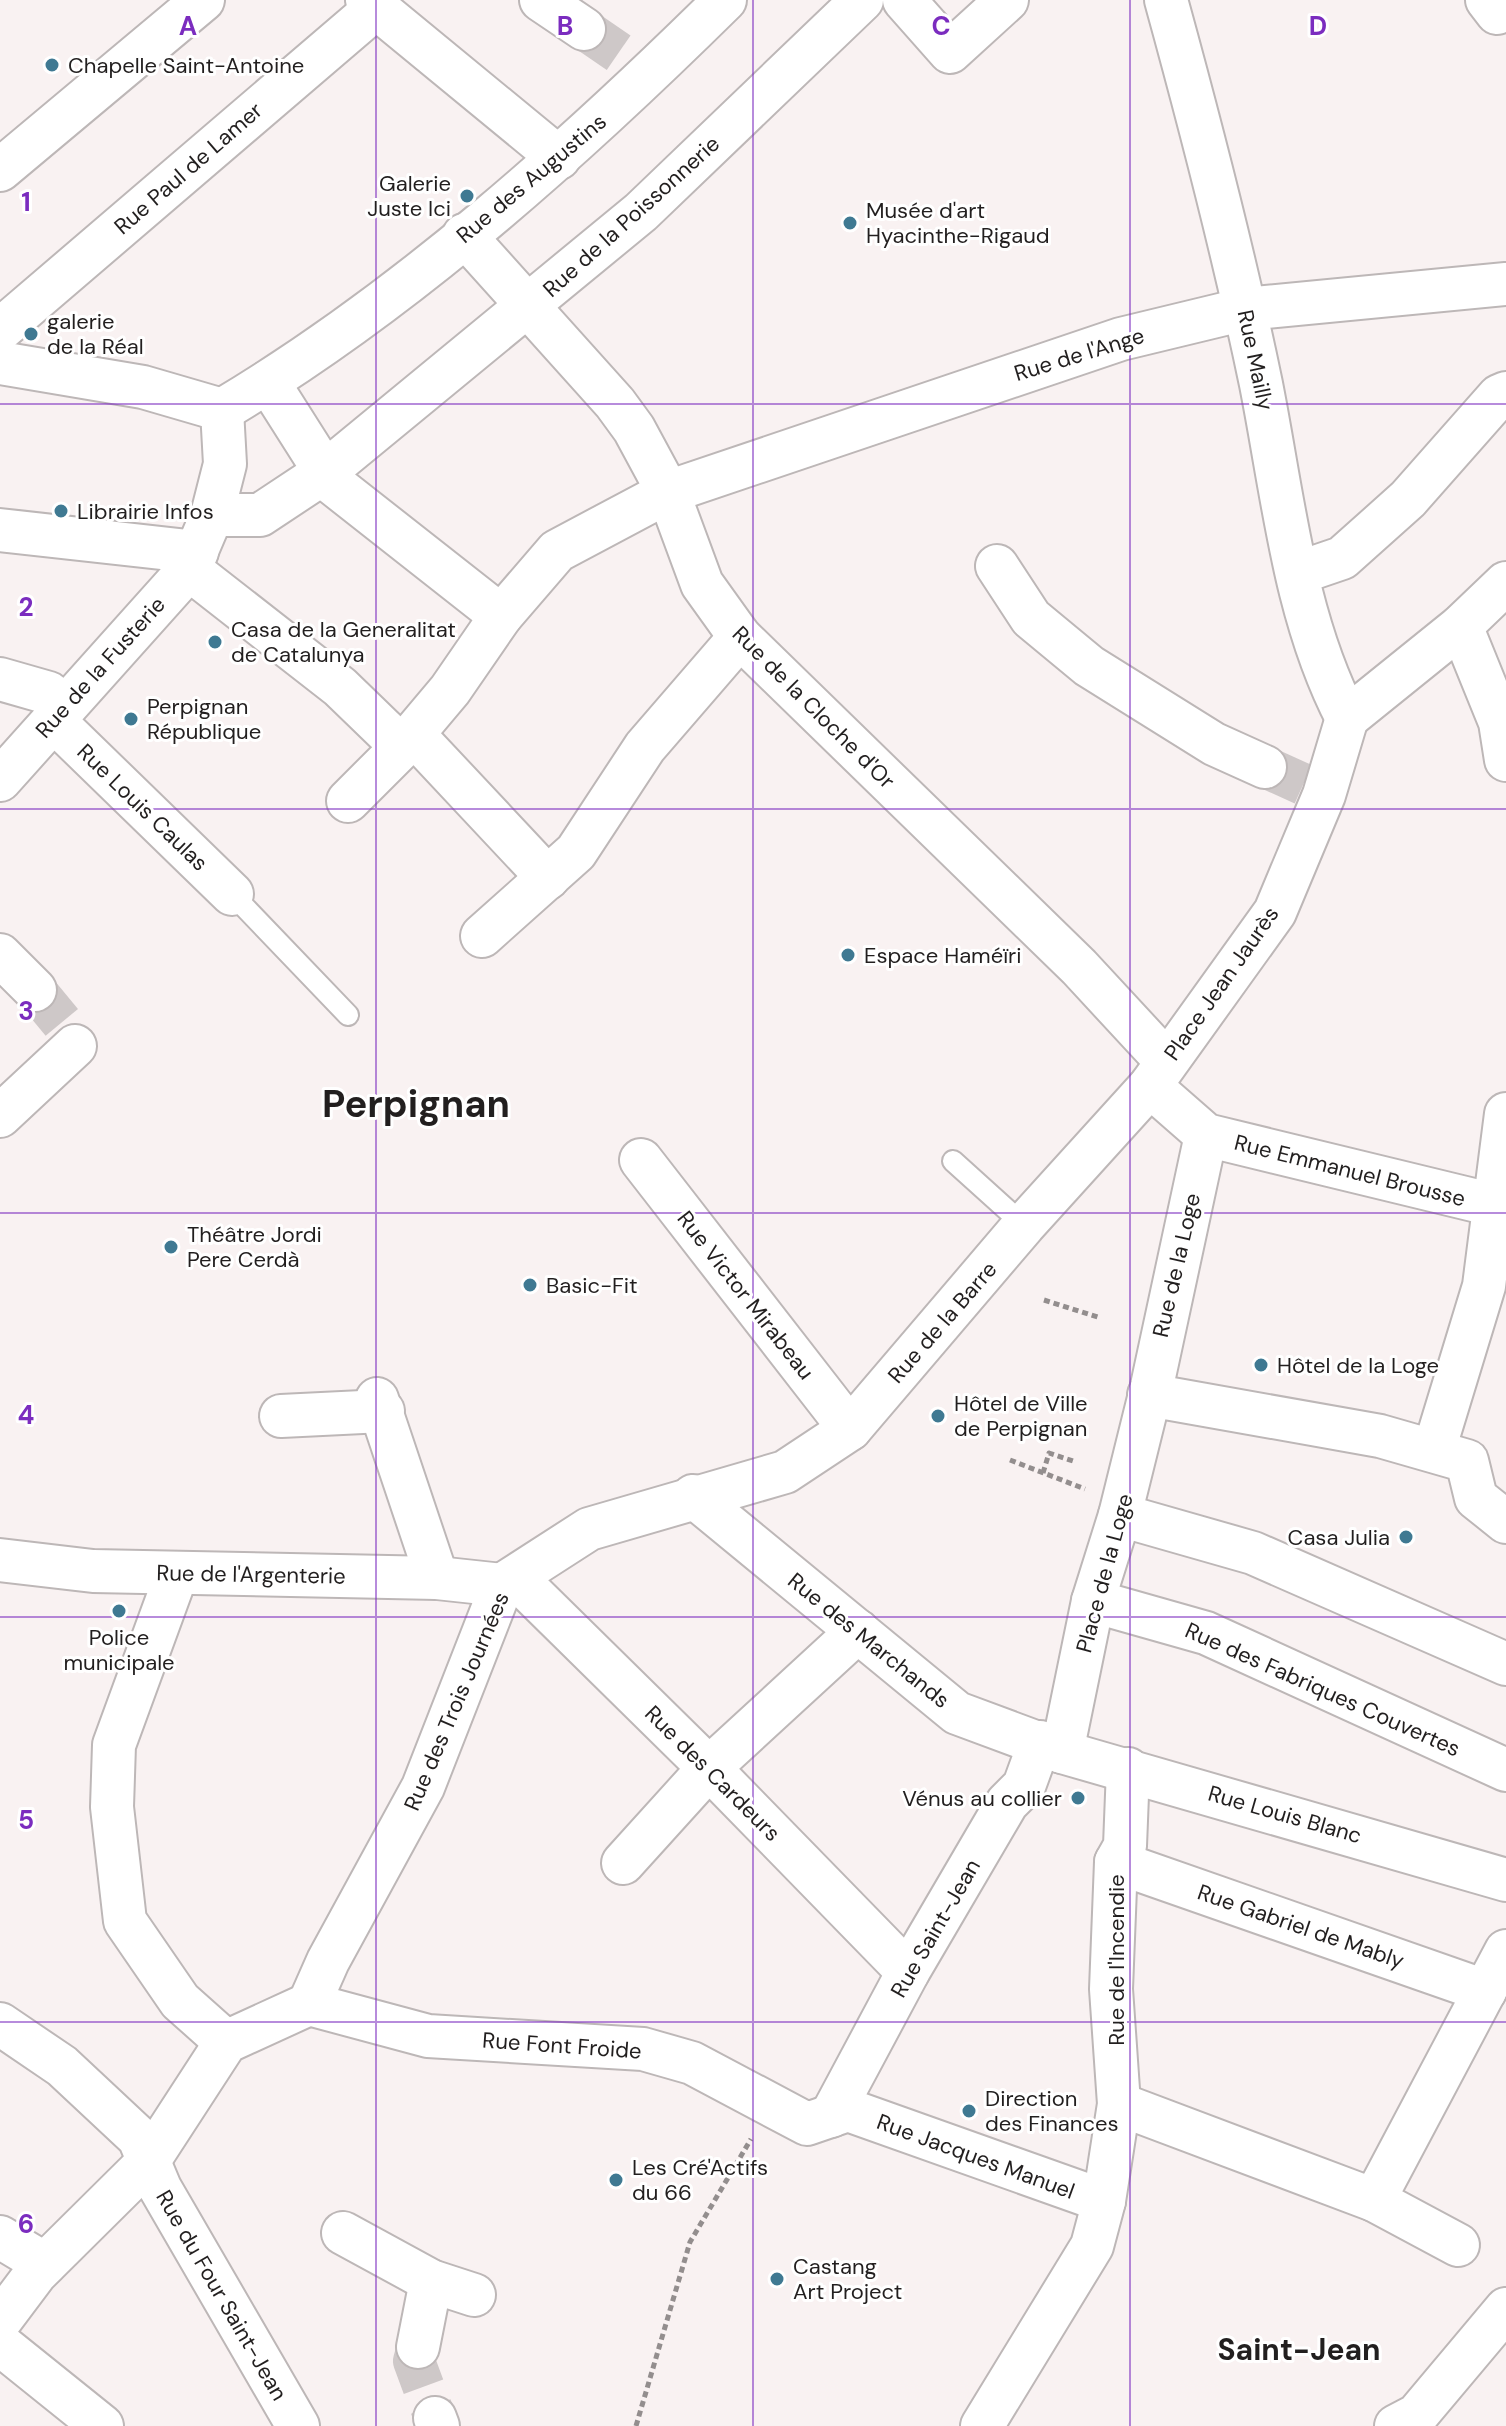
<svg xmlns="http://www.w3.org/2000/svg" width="1506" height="2426" viewBox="0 0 1506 2426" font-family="'DM Sans',sans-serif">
<rect width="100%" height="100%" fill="#f9f2f2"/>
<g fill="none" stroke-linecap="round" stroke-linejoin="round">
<!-- street-tunnel -->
<g stroke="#cec8c8" stroke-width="42" stroke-dasharray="42 21" stroke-linecap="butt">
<polyline points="584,29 635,64"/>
<polyline points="1265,767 1305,785"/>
<polyline points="35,990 69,1031"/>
<polyline points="418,2347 414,2361 435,2418"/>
</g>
<defs>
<g id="lane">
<polyline points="232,894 348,1015"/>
<polyline points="953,1161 1024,1225"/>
</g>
<g id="street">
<polyline points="367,0 559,158"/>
<polyline points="541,0 584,29"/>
<polyline points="904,0 950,52 1007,0"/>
<path d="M1166,0c35,127 68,254 95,384 22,111 33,233 86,334"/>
<polyline points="1487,0 1497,13"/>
<polyline points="0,170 203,0"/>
<polyline points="464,235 615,403 634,429 668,492 702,584 740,637 1079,967 1166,1061"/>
<polyline points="0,330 377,7"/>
<polyline points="0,363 143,387 222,410"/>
<polyline points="268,382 332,483 501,616"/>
<path d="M222,410c183,-109 352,-261 503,-410"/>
<polyline points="212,515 260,515 325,472 641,212 862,0"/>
<polyline points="0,530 197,552"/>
<polyline points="997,566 1031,618 1089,666 1214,744 1265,767"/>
<polyline points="189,569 340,687 402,747"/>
<polyline points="1298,573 1342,558 1408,499 1499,396 1506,393"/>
<polyline points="1461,626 1500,722 1506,760"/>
<polyline points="0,679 49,693 64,707"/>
<polyline points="1347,718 1461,626 1506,583"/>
<polyline points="53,720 232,894"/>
<polyline points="413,734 548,878"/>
<polyline points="0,780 189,569 212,515 225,464 222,410"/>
<polyline points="348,801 402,747 450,690 501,616 557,551 668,492 1121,339 1245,309 1506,284"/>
<polyline points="482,936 576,852 645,747 740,637"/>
<polyline points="0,955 35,990"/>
<polyline points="1150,1086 1206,1135 1494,1205"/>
<polyline points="0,1116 75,1046"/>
<polyline points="641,1160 850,1429"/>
<polyline points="1149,1395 1380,1436 1467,1461 1476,1498 1506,1522"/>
<polyline points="377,1399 437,1578"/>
<polyline points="281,1416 383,1411"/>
<polyline points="1434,1450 1484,1286 1506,1114"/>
<polyline points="693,1496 957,1713 1062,1752 1506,1880"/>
<polyline points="1120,1515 1253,1553 1506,1664"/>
<polyline points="0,1560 93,1571 437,1578 502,1585"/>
<polyline points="177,1573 114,1745 112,1807 125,1921 180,2001 226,2042"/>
<polyline points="516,1578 709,1768 908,1972"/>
<polyline points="1093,1601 1206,1633 1506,1770"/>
<polyline points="1062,1752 1093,1601 1120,1515 1152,1386 1206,1135"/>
<polyline points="1116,1862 1485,1991"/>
<polyline points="623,1863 709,1768 858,1631"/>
<polyline points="309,2004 328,1961 423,1787 502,1585 589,1529 785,1472 850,1429 1024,1225 1150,1086 1275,912 1324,795 1347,718"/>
<polyline points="309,2004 428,2036 643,2049 692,2063 807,2124 848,2110 1104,2201"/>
<polyline points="0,2024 62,2066 139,2138 160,2188 298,2426"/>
<polyline points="1119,2104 1374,2200 1506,1951"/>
<polyline points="831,2116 908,1972 1007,1803 1024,1786 1040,1742"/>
<polyline points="1374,2200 1458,2245"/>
<polyline points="343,2233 431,2281 474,2295"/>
<polyline points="0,2237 45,2264"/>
<polyline points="0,2321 36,2273 148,2162 226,2042 309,2004"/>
<polyline points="0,2344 102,2426"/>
<polyline points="418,2347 431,2281"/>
<polyline points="435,2418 438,2426"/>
<polyline points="982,2426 1092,2246 1104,2201 1119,2104 1111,1989 1116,1862 1125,1846 1128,1769"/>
<polyline points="1396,2426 1417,2415 1506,2309"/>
</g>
</defs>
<!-- lane casing -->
<use href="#lane" stroke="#bdb7b7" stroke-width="24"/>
<!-- street casing -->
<use href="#street" stroke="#bdb7b7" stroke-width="46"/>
<!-- path -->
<g stroke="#938e8e" stroke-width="5" stroke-dasharray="6 4" stroke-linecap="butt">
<polyline points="1044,1300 1101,1318"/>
<polyline points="1010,1460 1085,1489"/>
<polyline points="1043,1473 1049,1453 1076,1462"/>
<polyline points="636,2426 690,2242 751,2139"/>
</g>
<!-- lane -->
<use href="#lane" stroke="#fff" stroke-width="20"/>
<!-- street -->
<use href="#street" stroke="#fff" stroke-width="42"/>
</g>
<!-- grid -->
<path fill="none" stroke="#7b2cbf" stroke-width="2" stroke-opacity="0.55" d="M376,0v2426M753,0v2426M1130,0v2426M0,404h1506M0,809h1506M0,1213h1506M0,1617h1506M0,2022h1506"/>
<!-- markers -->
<g fill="#3f7992" stroke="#fff" stroke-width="3">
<circle cx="52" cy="65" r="8"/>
<circle cx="467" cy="196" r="8"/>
<circle cx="850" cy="223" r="8"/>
<circle cx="31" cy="334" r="8"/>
<circle cx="61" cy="511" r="8"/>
<circle cx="215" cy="642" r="8"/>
<circle cx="131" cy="719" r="8"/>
<circle cx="848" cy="955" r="8"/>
<circle cx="171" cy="1247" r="8"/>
<circle cx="530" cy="1285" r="8"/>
<circle cx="1261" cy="1365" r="8"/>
<circle cx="938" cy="1416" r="8"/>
<circle cx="1406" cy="1537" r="8"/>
<circle cx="119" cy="1611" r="8"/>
<circle cx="1078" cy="1798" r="8"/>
<circle cx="969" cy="2111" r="8"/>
<circle cx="616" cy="2180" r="8"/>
<circle cx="777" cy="2279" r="8"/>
</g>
<g text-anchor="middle" stroke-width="6" stroke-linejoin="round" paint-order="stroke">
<!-- poi labels -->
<g font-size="22" fill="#221f1f" stroke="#fff" text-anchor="start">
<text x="68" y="73">Chapelle Saint-Antoine</text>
<text x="451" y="191" text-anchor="end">Galerie<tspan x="451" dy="25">Juste Ici</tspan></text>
<text x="866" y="218">Musée d'art<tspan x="866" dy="25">Hyacinthe-Rigaud</tspan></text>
<text x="47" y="329">galerie<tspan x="47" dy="25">de la Réal</tspan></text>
<text x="77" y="519">Librairie Infos</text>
<text x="231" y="637">Casa de la Generalitat<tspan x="231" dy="25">de Catalunya</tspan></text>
<text x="147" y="714">Perpignan<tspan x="147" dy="25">République</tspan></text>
<text x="864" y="963">Espace Haméïri</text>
<text x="187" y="1242">Théâtre Jordi<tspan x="187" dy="25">Pere Cerdà</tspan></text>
<text x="546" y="1293">Basic-Fit</text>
<text x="1277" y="1373">Hôtel de la Loge</text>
<text x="954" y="1411">Hôtel de Ville<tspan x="954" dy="25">de Perpignan</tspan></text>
<text x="1390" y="1545" text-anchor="end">Casa Julia</text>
<text x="119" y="1645" text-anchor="middle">Police<tspan x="119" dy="25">municipale</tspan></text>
<text x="1062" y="1806" text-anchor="end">Vénus au collier</text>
<text x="985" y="2106">Direction<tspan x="985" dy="25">des Finances</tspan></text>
<text x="632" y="2175">Les Cré'Actifs<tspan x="632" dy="25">du 66</tspan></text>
<text x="793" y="2274">Castang<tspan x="793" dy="25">Art Project</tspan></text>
</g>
<!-- street labels -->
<g font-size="22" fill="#221f1f" stroke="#fff">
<text transform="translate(188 168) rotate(-41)" y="8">Rue Paul de Lamer</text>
<text transform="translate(531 178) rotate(-40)" y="8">Rue des Augustins</text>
<text transform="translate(631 216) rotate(-42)" y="8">Rue de la Poissonnerie</text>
<text transform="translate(1079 354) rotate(-17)" y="8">Rue de l'Ange</text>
<text transform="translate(1256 360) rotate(78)" y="8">Rue Mailly</text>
<text transform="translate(100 667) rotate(-48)" y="8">Rue de la Fusterie</text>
<text transform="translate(814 707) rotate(45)" y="8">Rue de la Cloche d'Or</text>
<text transform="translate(143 807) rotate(44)" y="8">Rue Louis Caulas</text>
<text transform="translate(1221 983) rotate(-55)" y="8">Place Jean Jaurès</text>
<text transform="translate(1350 1170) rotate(14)" y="8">Rue Emmanuel Brousse</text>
<text transform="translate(1176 1265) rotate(-77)" y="8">Rue de la Loge</text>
<text transform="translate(746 1295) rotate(52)" y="8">Rue Victor Mirabeau</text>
<text transform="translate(942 1322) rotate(-49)" y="8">Rue de la Barre</text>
<text transform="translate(1104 1573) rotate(-75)" y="8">Place de la Loge</text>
<text transform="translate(251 1574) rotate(1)" y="8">Rue de l'Argenterie</text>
<text transform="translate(869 1640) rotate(39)" y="8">Rue des Marchands</text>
<text transform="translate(1323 1689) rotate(24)" y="8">Rue des Fabriques Couvertes</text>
<text transform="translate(456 1701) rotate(-67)" y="8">Rue des Trois Journées</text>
<text transform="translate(713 1773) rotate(45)" y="8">Rue des Cardeurs</text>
<text transform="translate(1285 1814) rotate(16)" y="8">Rue Louis Blanc</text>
<text transform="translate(1301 1926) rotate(19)" y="8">Rue Gabriel de Mably</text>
<text transform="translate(935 1928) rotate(-60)" y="8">Rue Saint-Jean</text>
<text transform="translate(1116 1960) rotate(-90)" y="8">Rue de l'Incendie</text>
<text transform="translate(562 2045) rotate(4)" y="8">Rue Font Froide</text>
<text transform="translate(976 2156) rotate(20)" y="8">Rue Jacques Manuel</text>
<text transform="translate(222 2295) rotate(60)" y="8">Rue du Four Saint-Jean</text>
</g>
<!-- district labels -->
<g font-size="30" font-weight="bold" fill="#221f1f" stroke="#fff">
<text x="1299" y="2360">Saint-Jean</text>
</g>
<!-- town labels -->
<g font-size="38" font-weight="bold" fill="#221f1f" stroke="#fff">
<text x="416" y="1117">Perpignan</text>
</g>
</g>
<g font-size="26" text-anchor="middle" font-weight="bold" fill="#7b2cbf" stroke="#fff" stroke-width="6" stroke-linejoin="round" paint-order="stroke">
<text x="188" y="35">A</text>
<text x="565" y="35">B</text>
<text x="941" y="35">C</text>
<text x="1318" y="35">D</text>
<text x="26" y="211">1</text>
<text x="26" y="616">2</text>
<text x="26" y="1020">3</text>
<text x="26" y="1424">4</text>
<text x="26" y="1829">5</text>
<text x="26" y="2233">6</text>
</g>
</svg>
